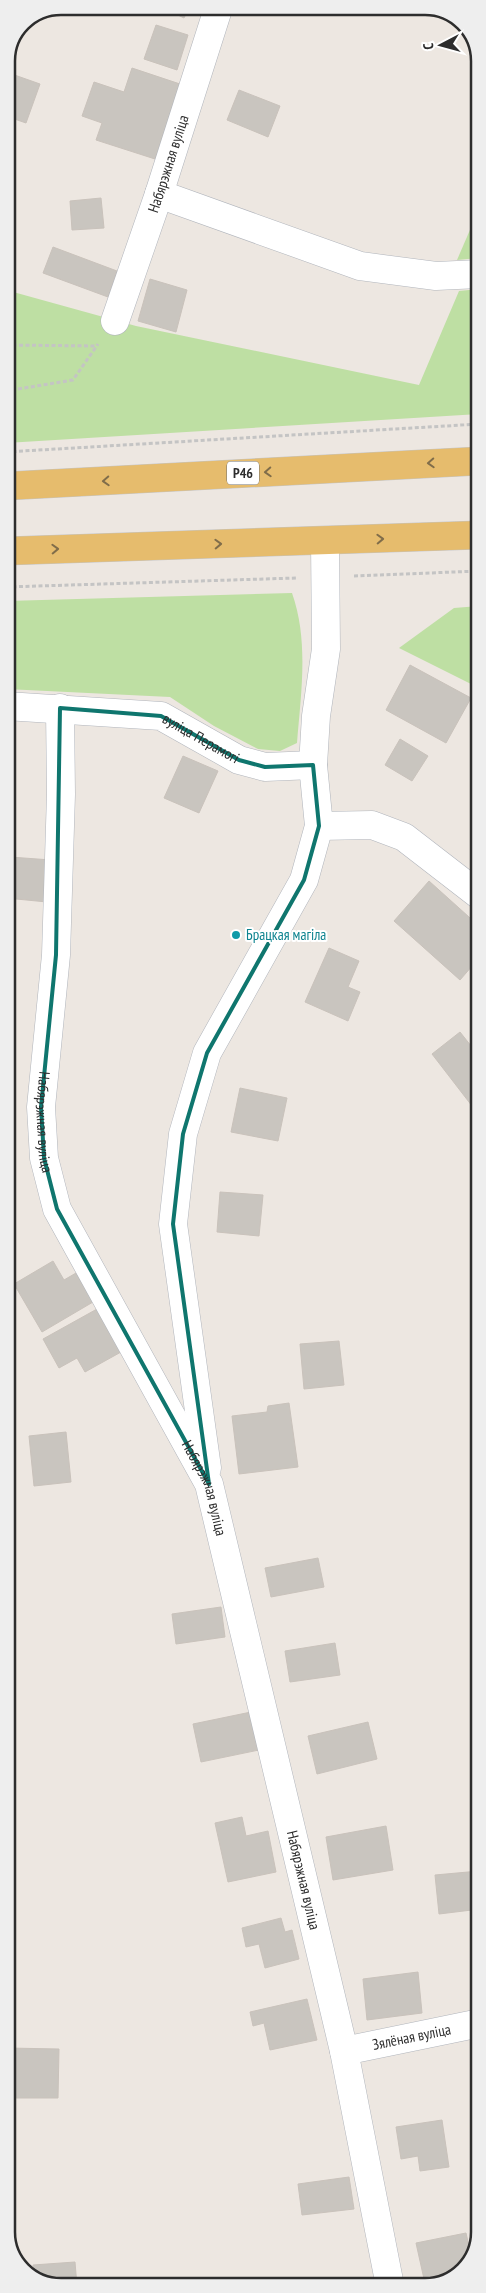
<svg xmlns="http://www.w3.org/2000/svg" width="486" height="2293" viewBox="0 0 486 2293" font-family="'PT Sans Narrow',sans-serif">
<rect width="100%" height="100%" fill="#ede7e1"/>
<!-- green -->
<g fill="#bedfa3">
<polygon points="479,209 479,258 457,260"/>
<polygon points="479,289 479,414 6,443 6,290 136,326 419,385 459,291"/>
<path d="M292,593c17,48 9,100 5,150l-17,8 -22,-2 -44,-23 -44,-29 -164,-8v-88z"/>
<polygon points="479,606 479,688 399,648 454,608"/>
</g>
<!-- building -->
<g fill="#c9c5bf" stroke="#c9c2bb">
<polygon points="159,6 190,6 184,18"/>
<polygon points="156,25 188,35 177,70 144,59"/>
<polygon points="132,68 180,84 155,159 96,140 102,123 82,116 94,82 124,92"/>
<polygon points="6,72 40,84 26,123 6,116"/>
<polygon points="239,90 280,106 268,137 227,120"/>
<polygon points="101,198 104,228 72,230 70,201"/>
<polygon points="53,247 117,271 108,297 43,273"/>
<polygon points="150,279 187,290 176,332 138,321"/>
<polygon points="410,665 471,698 446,743 386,710"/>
<polygon points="400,739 428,756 412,781 385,765"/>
<polygon points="183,756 218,771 199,813 164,798"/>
<polygon points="10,857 51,860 47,902 6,898"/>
<polygon points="429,881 479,926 479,958 460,980 394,921"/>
<polygon points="329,948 359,961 348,987 360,992 348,1021 305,1002"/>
<polygon points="460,1032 479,1056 479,1115 432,1054"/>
<polygon points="240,1088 287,1098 278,1141 231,1132"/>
<polygon points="6,1096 15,1098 7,1137"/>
<polygon points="220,1192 263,1195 259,1236 217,1232"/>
<polygon points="53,1261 64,1280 76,1273 93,1302 42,1332 14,1284"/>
<polygon points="97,1309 121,1352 85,1372 77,1358 59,1368 43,1339"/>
<polygon points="339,1341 344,1385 304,1389 300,1344"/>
<polygon points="289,1403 298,1467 239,1474 232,1416 267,1412 268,1406"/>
<polygon points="66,1432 71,1482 34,1486 29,1436"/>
<polygon points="318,1558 324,1587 271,1597 265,1568"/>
<polygon points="221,1607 225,1637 176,1644 172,1614"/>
<polygon points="335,1643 340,1675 290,1682 285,1651"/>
<polygon points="251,1712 259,1750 201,1762 193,1724"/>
<polygon points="368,1722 377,1759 317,1774 308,1736"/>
<polygon points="242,1817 246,1836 268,1831 276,1872 228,1882 215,1823"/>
<polygon points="386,1826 393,1870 333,1880 326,1837"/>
<polygon points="479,1871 480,1909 439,1914 435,1875"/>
<polygon points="281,1918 285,1932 292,1930 299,1959 265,1968 259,1944 246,1947 242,1928"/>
<polygon points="418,1972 422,2013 367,2020 363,1979"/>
<polygon points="307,1999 317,2040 270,2050 264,2023 253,2026 250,2012"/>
<polygon points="7,2048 59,2049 58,2098 7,2098"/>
<polygon points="442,2120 449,2167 420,2171 418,2156 401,2159 396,2127"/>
<polygon points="349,2177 354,2209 302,2215 298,2184"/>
<polygon points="466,2233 471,2255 466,2268 424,2279 416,2243"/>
<polygon points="75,2262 77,2286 54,2286 34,2276 33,2265"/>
</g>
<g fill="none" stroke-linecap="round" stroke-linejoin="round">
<defs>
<g id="minor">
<polyline points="159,194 360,266 436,276 479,274"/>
<path id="s1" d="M115,321l44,-127 60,-188"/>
<path id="s2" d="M6,706l155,10 78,44 26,7 48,-2"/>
<path id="s3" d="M60,708l1,86 -5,161 -15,152 3,51 13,51 152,275 135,567 46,235"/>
<polyline points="319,826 372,825 404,837 479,895"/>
<polyline points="207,1468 173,1224 183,1134 207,1053 304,880 319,826 313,765 316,716 326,649 325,541"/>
<path id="s4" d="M344,2051l136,-28"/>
</g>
<g id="major">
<polyline points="6,486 479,461"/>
<polyline points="6,551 479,535"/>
</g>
</defs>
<!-- minor casing -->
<use href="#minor" stroke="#b1b5bc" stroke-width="29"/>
<!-- major casing -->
<use href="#major" stroke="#c4c4c4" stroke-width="29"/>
<!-- path -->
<g stroke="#c4c4c4" stroke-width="3" stroke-dasharray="4 2.5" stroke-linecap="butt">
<polyline points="6,345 97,346"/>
<polyline points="6,394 18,389 73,380 98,344"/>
<polyline points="6,452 479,424"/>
<polyline points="354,576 479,571"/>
<polyline points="6,587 296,578"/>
</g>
<!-- minor -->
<use href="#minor" stroke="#fff" stroke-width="28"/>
<!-- major -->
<use href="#major" stroke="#e6bc6d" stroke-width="28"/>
</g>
<!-- one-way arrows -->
<defs><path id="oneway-chevron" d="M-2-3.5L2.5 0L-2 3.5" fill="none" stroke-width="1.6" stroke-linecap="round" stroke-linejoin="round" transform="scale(1.25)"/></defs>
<g stroke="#806d4a">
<use href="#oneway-chevron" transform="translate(431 463) rotate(177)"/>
<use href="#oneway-chevron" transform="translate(268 472) rotate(177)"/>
<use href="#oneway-chevron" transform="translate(106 481) rotate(177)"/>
<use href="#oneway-chevron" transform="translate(380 539) rotate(-2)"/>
<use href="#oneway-chevron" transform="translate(218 544) rotate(-2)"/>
<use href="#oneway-chevron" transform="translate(55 549) rotate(-2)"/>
</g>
<!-- marked area -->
<path fill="none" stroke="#0f766e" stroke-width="4" stroke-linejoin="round" d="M60,708l101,8 78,44 26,7 48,-2 6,61 -15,54 -97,173 -24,81 -10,90 36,260 -152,-275 -13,-51 -3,-51 15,-152z"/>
<!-- markers -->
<circle fill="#0f9aa8" stroke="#fff" stroke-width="2" cx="236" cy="935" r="5"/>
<g text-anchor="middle" stroke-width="4" stroke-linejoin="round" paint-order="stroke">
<!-- shield labels -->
<rect fill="#fff" stroke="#6c6c6c" stroke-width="1" x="227" y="461.5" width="32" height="23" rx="4"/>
<g font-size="14" font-weight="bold" fill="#2d2d2d">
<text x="243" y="478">Р46</text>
</g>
<!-- street labels -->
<g font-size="15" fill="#2d2d2d" stroke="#fff">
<text dy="5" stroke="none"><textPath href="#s1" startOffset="166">Набярэжная вуліца</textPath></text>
<text dy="5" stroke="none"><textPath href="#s2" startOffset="201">вуліца Перамогі</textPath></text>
<text dy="5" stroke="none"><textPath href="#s3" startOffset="415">Набярэжная вуліца</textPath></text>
<text dy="5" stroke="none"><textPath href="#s3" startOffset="820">Набярэжная вуліца</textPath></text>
<text dy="5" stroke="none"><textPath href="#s3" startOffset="1225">Набярэжная вуліца</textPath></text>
<text dy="5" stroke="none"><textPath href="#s4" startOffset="69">Зялёная вуліца</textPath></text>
</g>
<!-- culture labels -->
<g font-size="15" fill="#0d838f" stroke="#fff" text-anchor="start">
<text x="246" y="940">Брацкая магіла</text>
</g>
</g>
<!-- crop -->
<path d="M0 0H486V2293H0ZM61 15H425A46 46 0 0 1 471 61V2232A46 46 0 0 1 425 2278H61A46 46 0 0 1 15 2232V61A46 46 0 0 1 61 15Z" fill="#eee" fill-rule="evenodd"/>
<path fill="none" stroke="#2d2d2d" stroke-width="2.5" d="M61 15H425A46 46 0 0 1 471 61V2232A46 46 0 0 1 425 2278H61A46 46 0 0 1 15 2232V61A46 46 0 0 1 61 15Z"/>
<!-- north arrow -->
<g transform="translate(441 45) rotate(264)" stroke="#ffffff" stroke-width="4" paint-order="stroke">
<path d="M0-4L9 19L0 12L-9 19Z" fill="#2d2d2d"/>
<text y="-8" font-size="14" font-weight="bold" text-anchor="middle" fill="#2d2d2d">С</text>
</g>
</svg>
